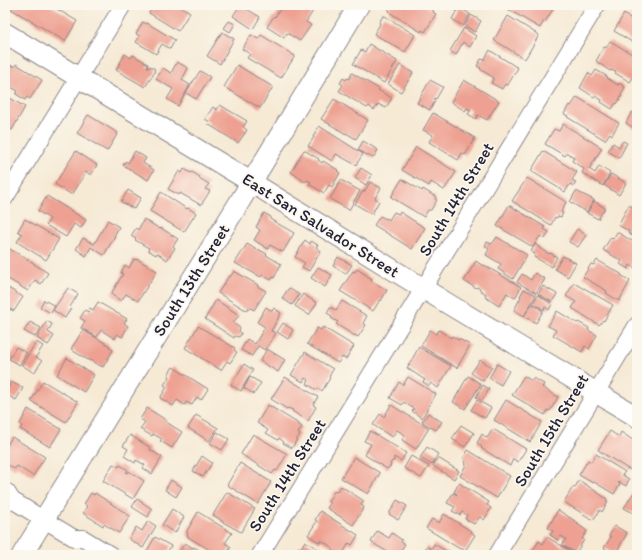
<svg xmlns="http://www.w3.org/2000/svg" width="642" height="560" viewBox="0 0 642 560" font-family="Itim,sans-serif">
<rect width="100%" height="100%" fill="#fbf7ec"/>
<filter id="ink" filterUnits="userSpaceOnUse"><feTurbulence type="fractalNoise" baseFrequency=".025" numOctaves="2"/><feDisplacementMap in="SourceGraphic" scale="8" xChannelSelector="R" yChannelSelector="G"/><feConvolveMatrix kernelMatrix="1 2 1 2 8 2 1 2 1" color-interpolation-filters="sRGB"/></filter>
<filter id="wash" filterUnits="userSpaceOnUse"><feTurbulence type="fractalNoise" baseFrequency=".012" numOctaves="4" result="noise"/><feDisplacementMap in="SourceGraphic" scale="16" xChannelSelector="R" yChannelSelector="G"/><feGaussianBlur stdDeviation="0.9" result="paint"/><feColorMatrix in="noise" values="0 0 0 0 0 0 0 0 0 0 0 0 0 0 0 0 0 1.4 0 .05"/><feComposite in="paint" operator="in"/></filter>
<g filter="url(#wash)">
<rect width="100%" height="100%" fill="#f6ead5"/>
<g id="blocks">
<!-- building -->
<g fill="#eea192">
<polygon points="14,5 50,5 77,21 65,41 11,9"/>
<polygon points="153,5 178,5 190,12 178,31 149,13"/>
<polygon points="240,5 260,17 253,29 233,16"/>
<polygon points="280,5 305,5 313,11 306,22 311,25 300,41 287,33 284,38 267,27 274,16 275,17 282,6"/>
<polygon points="390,5 424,5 434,11 433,12 436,14 425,32 422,30 421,32 389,12 390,11 388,9"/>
<polygon points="508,5 546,5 553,9 545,22 544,21 540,28 506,8"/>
<polygon points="631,5 637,5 637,15 628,10"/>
<polygon points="459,7 470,14 463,26 452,19"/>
<polygon points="624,14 633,20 634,18 637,19 637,45 614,31"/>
<polygon points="471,15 481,21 475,32 465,26"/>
<polygon points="383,16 385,16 415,35 405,52 374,34 380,24 379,23"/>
<polygon points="508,16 539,35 525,59 494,40"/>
<polygon points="229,21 235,24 230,32 224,28"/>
<polygon points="143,22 147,24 147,23 175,40 170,49 162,44 156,54 136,42 140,36 136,34"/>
<polygon points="464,28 476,36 470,47 463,42 456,55 450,51"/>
<polygon points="222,32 234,39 220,64 207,56"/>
<polygon points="251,35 258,39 261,35 295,56 281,78 247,58 250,54 242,49"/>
<polygon points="610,41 637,57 637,73 636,73 630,82 615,73 616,72 611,70 610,71 596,61 604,47 606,48"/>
<polygon points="369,44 397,61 384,83 353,64 361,50 365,52"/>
<polygon points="490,50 491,51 518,68 507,86 505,84 502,89 491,83 494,78 480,69 481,68 477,66 481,59 484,60"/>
<polygon points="125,54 131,58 133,55 148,64 147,67 149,68 150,66 155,69 154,71 155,72 145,87 116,70"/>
<polygon points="177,62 188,68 182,80 190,85 178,106 167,99 173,89 156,79 163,68 171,73"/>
<polygon points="16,64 42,80 30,99 27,97 25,100 16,94 18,91 5,84 9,76 6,74 11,65 15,67"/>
<polygon points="237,65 273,87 260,108 224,87"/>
<polygon points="400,65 413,73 401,92 388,84"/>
<polygon points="596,70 608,77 607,78 618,85 619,83 625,87 621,95 622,95 617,104 616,103 612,109 601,102 602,100 595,96 594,97 580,88 588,73 592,76"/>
<polygon points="200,71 210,77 196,99 186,93"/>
<polygon points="352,73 379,89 378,90 392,98 386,108 378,104 374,110 369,106 367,108 339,91 343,85 340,83 343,78 346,80 347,78 349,79"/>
<polygon points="430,80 443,87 436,99 435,98 434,100 435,101 430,110 417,103"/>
<polygon points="464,80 499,101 487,120 478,115 476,119 468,114 471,110 467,108 465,111 451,102"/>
<polygon points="5,95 25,107 12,130 5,126"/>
<polygon points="577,97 619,123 612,135 610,133 605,140 567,117 568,116 564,114 569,105 571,106"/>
<polygon points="334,99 368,120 356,139 346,133 346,134 321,119"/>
<polygon points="220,105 247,121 243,127 247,130 238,143 208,124 210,122 205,119 213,107 217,110"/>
<polygon points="632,112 637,114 637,126 635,129 626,123"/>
<polygon points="433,113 475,138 465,155 462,153 458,160 429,142 433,135 423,130"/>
<polygon points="88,115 118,133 107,151 77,133"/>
<polygon points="563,124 602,148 589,169 595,173 599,166 610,173 603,186 582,173 584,169 572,161 574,157 567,153 565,156 545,144 554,129 559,131"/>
<polygon points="319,126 363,154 356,165 336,154 332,161 308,146 314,137 313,137"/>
<polygon points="363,141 378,150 373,158 358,150"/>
<polygon points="623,141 627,143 619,158 608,151 613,143 619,147"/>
<polygon points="416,147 456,172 444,190 431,182 429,186 402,170"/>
<polygon points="304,150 319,159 318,160 322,163 323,161 338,170 337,171 340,173 332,187 329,185 324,193 309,184 311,182 307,180 305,182 291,172"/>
<polygon points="76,151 97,165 91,175 86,172 72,195 55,184"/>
<polygon points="135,151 146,158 143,163 154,170 148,180 123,165 126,161 128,163"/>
<polygon points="543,151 577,172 572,180 576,182 574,186 570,184 565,192 531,171"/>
<polygon points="361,168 372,175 366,185 355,178"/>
<polygon points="184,169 191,173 192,172 200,177 199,178 209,184 205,189 210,191 201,205 180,193 179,195 168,189 179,171 182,173"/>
<polygon points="611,174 626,183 619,195 604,185"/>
<polygon points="527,178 566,202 561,212 563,213 561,217 558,216 557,218 555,217 551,225 512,201"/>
<polygon points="402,179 422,191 423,189 436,197 435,199 437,200 431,210 428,210 424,217 391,197"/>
<polygon points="341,180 360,191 349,210 330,199"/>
<polygon points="370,182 381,188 375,198 379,201 372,214 355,204 363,191 364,192"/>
<polygon points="128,190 141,198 134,209 121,202"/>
<polygon points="576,191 594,200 587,212 570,202"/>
<polygon points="161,192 187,209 188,208 196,213 184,232 150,211"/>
<polygon points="47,196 86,220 81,228 74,224 66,237 46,225 50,219 38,211"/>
<polygon points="594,201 605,208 598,219 587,213"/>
<polygon points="509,205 545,227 544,229 549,232 545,239 540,236 533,247 497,226"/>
<polygon points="629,205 637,210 637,239 628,233 629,231 618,225"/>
<polygon points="394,212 399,214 400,212 425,228 412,249 374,225 380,216 386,219 387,218 389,220"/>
<polygon points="264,213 271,217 270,219 294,233 283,252 270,245 268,249 254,240 260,230 256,227"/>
<polygon points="25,219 59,239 46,260 17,242 22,234 18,231"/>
<polygon points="144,219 160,229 161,228 178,239 173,246 175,248 167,260 157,253 156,255 148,250 149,248 135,240 136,239 131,236 136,228 138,230"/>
<polygon points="108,220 119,227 114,236 115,236 104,255 91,247 86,256 76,249 83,238 94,244"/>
<polygon points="577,229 586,235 578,247 569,242"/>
<polygon points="617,232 637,244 637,266 635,268 630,265 628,269 620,264 622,261 603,250 611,237 613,239"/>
<polygon points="497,237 527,255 513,279 498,269 501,264 486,255 489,249 485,246 487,242 492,244"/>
<polygon points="305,240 310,244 311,241 318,245 316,247 321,251 309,271 302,267 305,263 295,257"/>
<polygon points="247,244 257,250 258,249 267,254 266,255 281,264 274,278 273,277 271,280 262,275 261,277 235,263"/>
<polygon points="535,244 539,247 539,248 549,254 550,253 557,257 552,267 534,257 535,254 531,252"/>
<polygon points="8,248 34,263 34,264 48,273 41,284 35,280 28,291 5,277 5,252"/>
<polygon points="563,256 576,263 568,277 555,269"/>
<polygon points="338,257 352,265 346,274 333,266"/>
<polygon points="134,259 137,260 137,259 157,271 138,301 126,294 121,301 111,294 123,274 121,273 125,265 129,268"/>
<polygon points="597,260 621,274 621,275 630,281 619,301 606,293 607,291 583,277 591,264 594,265"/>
<polygon points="476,261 483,266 484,265 521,287 515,298 507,293 499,306 485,297 486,294 480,290 480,289 477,287 476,288 464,281"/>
<polygon points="318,267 332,275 325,287 311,278"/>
<polygon points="357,269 372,279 371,281 387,290 381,301 380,300 373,311 340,291 353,271 355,272"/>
<polygon points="234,271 258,285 257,286 266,291 254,310 249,307 248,310 244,309 218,293 229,276 230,277"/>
<polygon points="535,273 545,279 536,293 517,282 522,274 531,280"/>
<polygon points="574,283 584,289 584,288 613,305 604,321 603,320 599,325 572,308 576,302 566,296"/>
<polygon points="5,286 23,297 14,311 10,309 8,313 5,311"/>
<polygon points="543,286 557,294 552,302 538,294"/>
<polygon points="68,288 78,294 70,307 71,308 65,318 53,310"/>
<polygon points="289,288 299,295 292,305 282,298"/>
<polygon points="524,289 536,295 524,316 514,310 521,297 520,296"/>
<polygon points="303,294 317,303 309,315 295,306"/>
<polygon points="538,295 552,304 549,310 545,307 544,310 533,303"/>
<polygon points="44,300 55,306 51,313 40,307"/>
<polygon points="216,300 239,315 233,323 240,328 239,331 241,333 241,334 239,337 235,336 234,338 205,319"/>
<polygon points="342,301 367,316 363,323 366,325 358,337 355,335 355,336 336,324 338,322 331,318 332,316 327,313 330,307 336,310"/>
<polygon points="98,302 127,319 124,323 128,326 122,337 117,334 115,339 101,330 97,337 81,328 85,321 80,318 85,310 88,312 90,308 93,310"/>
<polygon points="532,304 543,311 536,323 524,316"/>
<polygon points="266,307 272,311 274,308 281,313 271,331 276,333 265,350 258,346 252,356 241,350 247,339 255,344 265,327 257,322"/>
<polygon points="557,311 577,323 578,322 589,328 588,330 597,335 589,349 585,346 582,352 553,335 556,330 548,326"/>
<polygon points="47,321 52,324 48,332 54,336 48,345 37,338"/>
<polygon points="30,322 41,328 35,337 24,331"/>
<polygon points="283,323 293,330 288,339 277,332"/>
<polygon points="198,326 235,348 234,350 237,352 230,363 227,361 221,370 185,348"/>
<polygon points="323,327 354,346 346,359 342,357 338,363 307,344 317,328 321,330"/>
<polygon points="83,330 110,346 109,347 113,350 103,367 99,365 98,365 90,360 90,361 73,351 74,350 71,349"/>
<polygon points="430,330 436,334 439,330 451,338 452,336 459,340 459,339 470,345 457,368 421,346"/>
<polygon points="36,342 43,346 36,357 42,361 34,373 22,365"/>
<polygon points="16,347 27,353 20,365 9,359"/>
<polygon points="419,347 451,366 438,388 431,383 429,386 423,382 425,380 407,368"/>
<polygon points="267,349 285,360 278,372 260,361"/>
<polygon points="305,352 333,369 329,377 330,378 322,391 318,388 317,390 307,384 309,380 305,378 303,382 291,375"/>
<polygon points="67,358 94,375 84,392 57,375"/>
<polygon points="480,360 492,367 483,381 471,373"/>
<polygon points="244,364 253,370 241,391 231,385"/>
<polygon points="497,364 509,371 501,385 489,378"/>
<polygon points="173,367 208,389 201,400 197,397 192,405 186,402 185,405 177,400 173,406 160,398 167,387 164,385 169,377 168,376 169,374 169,373"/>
<polygon points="468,376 481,384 465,409 453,402"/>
<polygon points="524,376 532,381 533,378 544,384 542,387 558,397 550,411 548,410 545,415 512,395"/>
<polygon points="250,377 261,383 254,394 244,388"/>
<polygon points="285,377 318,397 313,405 316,407 308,421 292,411 293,410 288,408 287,409 271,399"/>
<polygon points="408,377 436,394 422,418 412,411 414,409 404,402 402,405 390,398 399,382 403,385"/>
<polygon points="43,381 78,402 66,422 31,401"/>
<polygon points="11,382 23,388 16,400 5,394"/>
<polygon points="483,385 489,389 482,401 476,397"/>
<polygon points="477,400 491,408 485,418 471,410"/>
<polygon points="506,400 542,422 530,442 494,420"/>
<polygon points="268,405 299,424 299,425 302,427 298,433 300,434 292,448 283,443 284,442 279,438 278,440 266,433 268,430 257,423"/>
<polygon points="391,405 429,428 416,449 402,440 405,435 397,430 392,437 373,425 380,414 384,417"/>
<polygon points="147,408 166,420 166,422 182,432 172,448 160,441 162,439 153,434 152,436 140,429 145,422 140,419"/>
<polygon points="28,409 61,429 50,447 20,429 22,426 20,424"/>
<polygon points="428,413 442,422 436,430 422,422"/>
<polygon points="196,415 218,428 209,441 188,428"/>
<polygon points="461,425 474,433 465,447 452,439"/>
<polygon points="493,429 526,449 518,462 513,459 510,466 481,448 482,447 477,443 482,434 487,438"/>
<polygon points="370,431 406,453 401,461 394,457 394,461 392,461 390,464 391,465 390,467 389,467 387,469 365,455 371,444 364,441"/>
<polygon points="610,431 619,437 621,432 637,443 637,465 636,464 632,470 629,469 628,469 598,450"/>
<polygon points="217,432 229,439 222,450 210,443"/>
<polygon points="253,434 287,454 277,471 275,470 272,474 241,454"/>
<polygon points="130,435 151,448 150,450 162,457 152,474 143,468 145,465 136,460 135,463 124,456 128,449 123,446"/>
<polygon points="12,437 45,457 33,476 17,466 15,469 5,463 5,449"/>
<polygon points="427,447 438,454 432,465 420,458"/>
<polygon points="468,450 510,476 497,498 460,476 466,465 464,457"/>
<polygon points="596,454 625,472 622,475 629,479 626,486 619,482 618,483 620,484 614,494 594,482 593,483 579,475 588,460 591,462"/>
<polygon points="202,456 212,463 203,477 193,471"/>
<polygon points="411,456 429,466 421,478 404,468"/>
<polygon points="354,457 380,473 368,494 341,478"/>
<polygon points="438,458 459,471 454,479 433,466"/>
<polygon points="240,463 271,482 258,504 227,485"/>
<polygon points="113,464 119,467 120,465 128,470 126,472 128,473 129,471 144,481 133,499 103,481"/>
<polygon points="171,480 182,487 176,497 165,490"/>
<polygon points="579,480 607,499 606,500 608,502 602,512 600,510 593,520 564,502 573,487 575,488"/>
<polygon points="459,483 489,502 487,505 491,508 484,520 480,517 474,524 465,519 467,515 462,512 460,515 452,511 455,507 447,503 453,493 457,495 457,494 454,492"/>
<polygon points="341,486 364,501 361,505 364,507 353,525 327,508 330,503 328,502 335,490 337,492"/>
<polygon points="227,492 255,509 241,532 221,521 221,520 213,515"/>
<polygon points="634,492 637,494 637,515 624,508"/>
<polygon points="91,493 94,495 95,493 130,516 119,533 104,524 103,526 83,513 87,506 84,504"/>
<polygon points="137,499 152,509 148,517 132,507"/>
<polygon points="397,500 407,506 398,520 389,514"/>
<polygon points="172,509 184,517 175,533 162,525"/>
<polygon points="558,510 578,523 577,524 587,531 582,539 584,540 576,553 562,545 566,539 561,536 558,540 550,535 553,531 548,528"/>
<polygon points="320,511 358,535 352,545 349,543 342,555 332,550 333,548 321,540 320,543 308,535 317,521 315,520"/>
<polygon points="198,512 232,533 225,543 231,547 226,555 218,555 188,537 187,531"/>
<polygon points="444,514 471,531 471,532 475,535 465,551 461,548 460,549 426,528 432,519 439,523"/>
<polygon points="148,521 156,526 143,548 129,539 136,527 142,531"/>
<polygon points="615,526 627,533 615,555 604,548 611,537 609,536"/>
<polygon points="377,531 389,538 392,533 402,540 401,542 405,544 398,555 390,555 391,554 371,542"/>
<polygon points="155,537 171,546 166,555 154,555 147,551"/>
<polygon points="547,537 577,555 530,555 539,541 543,544"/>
<polygon points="305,541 328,555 294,555 299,547 301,548"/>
<polygon points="185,543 193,548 194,547 207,555 177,555"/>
<polygon points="434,544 453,555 422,555 427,546 431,549"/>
</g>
</g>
</g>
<g filter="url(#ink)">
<use href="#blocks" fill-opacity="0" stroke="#8c8688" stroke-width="1"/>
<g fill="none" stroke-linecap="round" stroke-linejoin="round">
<defs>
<g id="minor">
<polyline points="5,198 123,5"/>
<polyline points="5,491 7,492 12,500 74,538 83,538 111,555"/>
<polyline points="260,555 597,5"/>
<polyline points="497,555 637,325"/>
</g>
<g id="tertiary">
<polyline points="5,33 251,182 450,305 637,417"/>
<polyline points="22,555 237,206 359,5"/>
</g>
</defs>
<!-- minor casing -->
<use href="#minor" stroke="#8c8688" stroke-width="18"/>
<!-- tertiary casing -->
<use href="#tertiary" stroke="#8c8688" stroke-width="22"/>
<!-- minor -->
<use href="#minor" stroke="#fff" stroke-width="16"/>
<!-- tertiary -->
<use href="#tertiary" stroke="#fff" stroke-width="20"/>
</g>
</g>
<g text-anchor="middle" stroke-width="3.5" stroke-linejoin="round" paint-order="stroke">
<!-- street labels -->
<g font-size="17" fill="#22223b" stroke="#fbf7ec">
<text transform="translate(456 199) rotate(-59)" y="6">South 14th Street</text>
<text transform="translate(321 225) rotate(32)" y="6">East San Salvador Street</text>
<text transform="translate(191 280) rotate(-58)" y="6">South 13th Street</text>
<text transform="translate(551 430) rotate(-59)" y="6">South 15th Street</text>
<text transform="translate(287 475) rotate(-58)" y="6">South 14th Street</text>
</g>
</g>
<!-- margin -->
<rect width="642" height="560" fill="none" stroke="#fbf7ec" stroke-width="20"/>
</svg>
